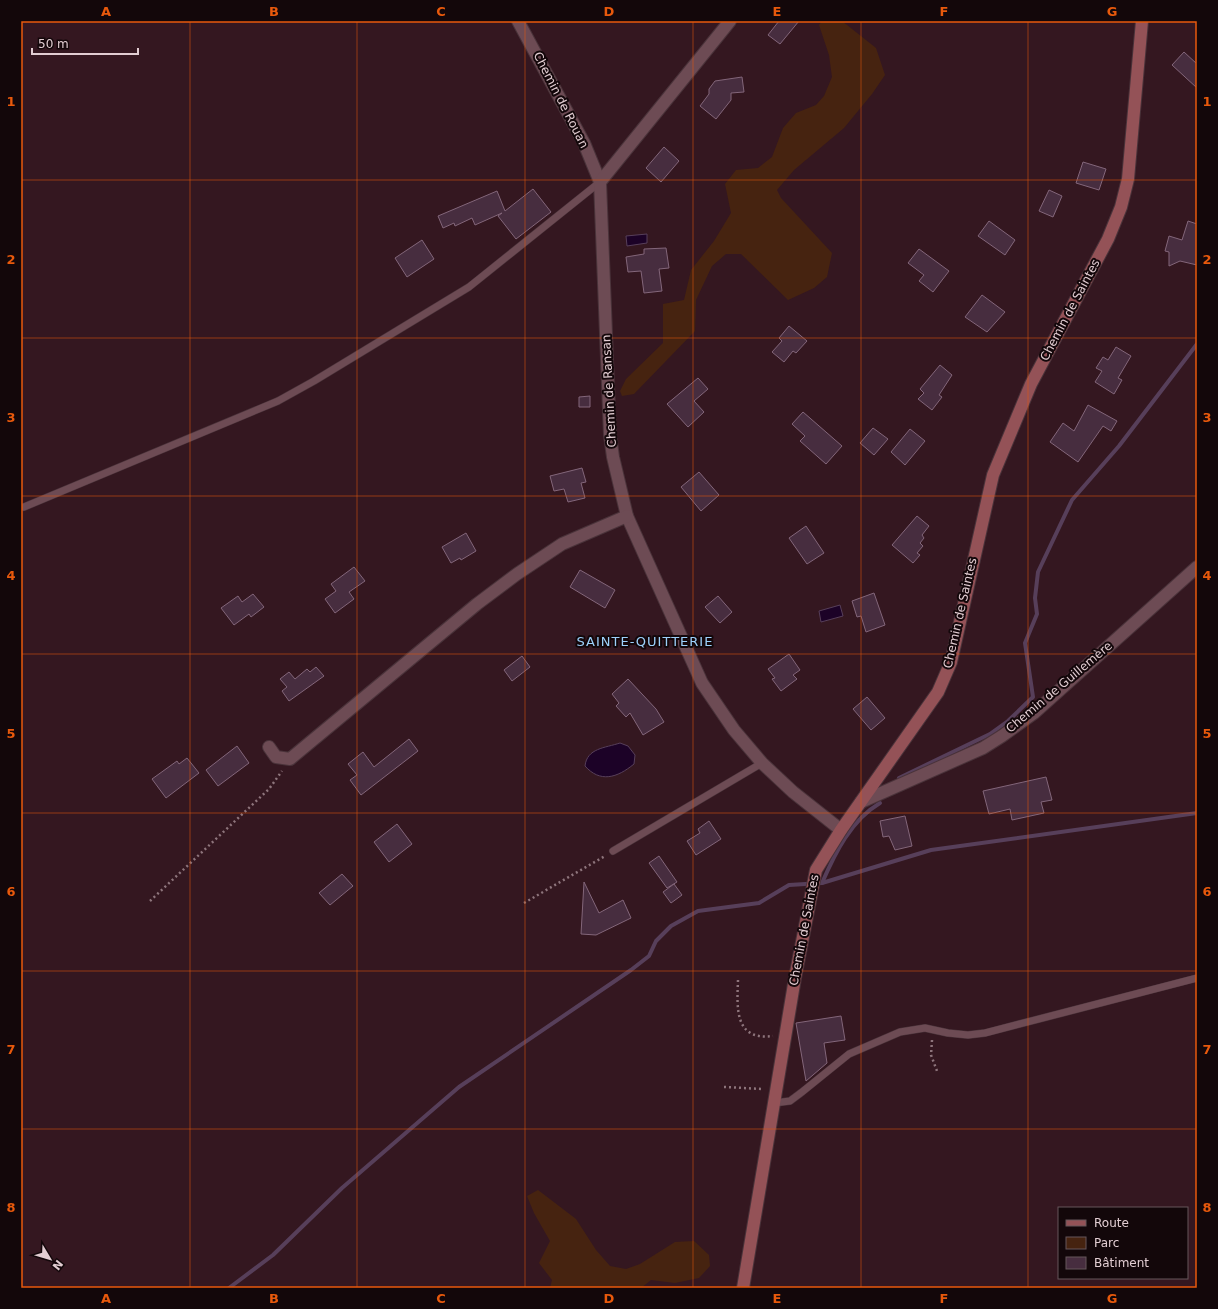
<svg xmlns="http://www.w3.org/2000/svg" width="1218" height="1309" viewBox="0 0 1218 1309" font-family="'DejaVu Sans',sans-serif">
<rect width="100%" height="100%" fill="#341720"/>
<!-- green -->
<g fill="#462310">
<polygon points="822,21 842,21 876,48 885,75 872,94 844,128 794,170 777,190 781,198 832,253 827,277 814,288 788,300 741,254 726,254 712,266 696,300 695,331 634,394 622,396 620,391 626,379 663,343 663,304 684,300 691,270 714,241 731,213 725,184 736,170 758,168 772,157 783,128 796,113 816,105 824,96 832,77 829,55 819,25"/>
<polygon points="538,1190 576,1219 596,1250 610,1266 626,1269 640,1264 675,1242 694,1241 709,1255 710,1266 699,1278 675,1283 651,1280 641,1288 550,1288 552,1280 539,1263 550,1241 534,1213 527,1196"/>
</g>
<!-- water -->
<g fill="#1c0227" stroke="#573f5a">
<polygon points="647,234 647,243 627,246 626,236"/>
<polygon points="840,605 843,616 821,622 819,611"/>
<path d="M620,743l8,3 7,9 -1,9c-17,14 -34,19 -49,2 2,-18 20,-18 35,-23z"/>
</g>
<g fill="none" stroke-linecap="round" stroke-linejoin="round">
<!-- stream -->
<g stroke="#573f5a" stroke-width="4">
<polyline points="899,778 990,734 1008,721 1033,697 1025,643 1037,614 1035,598 1038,572 1072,500 1119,446 1197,344"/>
<path d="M822,883c13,-30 29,-63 58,-80"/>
<polyline points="229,1288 273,1255 342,1188 459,1087 631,970 649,956 656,941 671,926 698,911 759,903 789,885 822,883 931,850 1197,813"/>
</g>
</g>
<!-- building -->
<g fill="#472d3f" stroke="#83667a">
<polygon points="779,21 799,21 780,44 768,35"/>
<polygon points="1184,52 1197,64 1197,88 1172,65"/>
<polygon points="742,77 744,92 731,93 731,100 716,119 700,106 709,94 709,89 715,81"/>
<polygon points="664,147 679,161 661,182 646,168"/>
<polygon points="1083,162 1106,169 1099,190 1076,183"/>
<polygon points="533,189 551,212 516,239 498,216 502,213 475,225 472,218 455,226 454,223 443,228 438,216 497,191 505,211"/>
<polygon points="1049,190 1062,196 1053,217 1039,211"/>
<polygon points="989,221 1015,240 1005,255 978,236"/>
<polygon points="1188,221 1197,224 1197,265 1180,261 1169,266 1169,252 1165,251 1169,236 1182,240"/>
<polygon points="422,240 434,259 407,277 395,258"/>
<polygon points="666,248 669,268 659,269 662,291 644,293 641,271 628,272 626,257 644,254 644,249"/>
<polygon points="919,249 949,271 933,292 919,281 924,275 908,263"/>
<polygon points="982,295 1005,312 987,332 965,317"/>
<polygon points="789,326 807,341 796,353 793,351 784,362 772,352 782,341 779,338"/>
<polygon points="1116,347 1131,356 1118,378 1122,380 1114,394 1095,382 1102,371 1096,368 1103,357 1108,360"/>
<polygon points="940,365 952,375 939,395 942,397 932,410 918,399 924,393 920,389"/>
<polygon points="698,378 708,389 694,401 704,412 688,427 667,404"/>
<polygon points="590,396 590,407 579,407 579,397"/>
<polygon points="1088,405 1117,421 1111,431 1103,426 1078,462 1050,442 1063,423 1074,431"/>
<polygon points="803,412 842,446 826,464 800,441 805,436 792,424"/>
<polygon points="873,428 888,439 874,455 860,443"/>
<polygon points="910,429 925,441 905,465 891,452"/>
<polygon points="582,468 586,482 581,483 585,498 568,502 564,489 554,491 550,476"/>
<polygon points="699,472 719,495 701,511 681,487"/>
<polygon points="917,516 929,526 922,535 924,538 920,543 923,546 917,553 920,555 913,563 892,545"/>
<polygon points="806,526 824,553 807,564 789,538"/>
<polygon points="466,533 476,551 461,560 460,558 451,563 442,547"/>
<polygon points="354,567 365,581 349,592 354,599 335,613 325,599 336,591 331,584"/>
<polygon points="580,570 615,590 605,608 570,587"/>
<polygon points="874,593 885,625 866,632 861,616 857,617 852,601"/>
<polygon points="253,594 264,607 251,617 249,614 234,625 221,608 238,596 242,602"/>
<polygon points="718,596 732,612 720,623 705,607"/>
<polygon points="789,654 800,670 793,675 797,679 781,691 772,679 775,678 768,669"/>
<polygon points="522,656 530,667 512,681 504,670"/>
<polygon points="316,667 324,676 289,701 282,691 287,687 280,679 289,672 295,679 307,669 310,672"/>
<polygon points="628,679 656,709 664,722 643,735 630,713 626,717 616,706 619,703 612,694"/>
<polygon points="867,697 885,718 871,730 853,709"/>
<polygon points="409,739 418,751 361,795 350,780 357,775 348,764 363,752 374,767"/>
<polygon points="237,746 249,763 218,786 206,770"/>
<polygon points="187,758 199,773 166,798 152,779 177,761 179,764"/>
<polygon points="1046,777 1052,800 1041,802 1044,813 1012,820 1010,809 989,814 983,791"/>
<polygon points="905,816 912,846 895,850 889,836 883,837 880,821"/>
<polygon points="709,821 721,839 696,855 687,841 700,833 698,829"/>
<polygon points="397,824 412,844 389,862 374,842"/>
<polygon points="659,856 677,882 667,888 649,863"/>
<polygon points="342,874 353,886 330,905 319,893"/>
<polygon points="584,882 599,913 623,900 631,918 596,935 581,934"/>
<polygon points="674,884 682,895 671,903 663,892"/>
<polygon points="841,1016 845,1040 824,1043 827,1063 806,1081 796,1023"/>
</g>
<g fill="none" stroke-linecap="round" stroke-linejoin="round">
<defs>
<g id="lane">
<polyline points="24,507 278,401 314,381 469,287 600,182"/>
<polyline points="613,851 762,763"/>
<polyline points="774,1103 790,1101 802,1092 849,1054 900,1032 925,1028 948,1033 968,1035 985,1033 1197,978"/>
</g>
<g id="street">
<polyline points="518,21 584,143 600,182"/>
<polyline points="730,21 600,182 610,435 613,457 627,516 702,683 734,730 762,763 793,792 841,830"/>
<polyline points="269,747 276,757 290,759 477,604 517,574 562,544 627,516"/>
<polyline points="861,802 983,748 1002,736 1034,713 1197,567"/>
</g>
<polyline id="secondary" points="743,1288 795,978 816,870 841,830 938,692 951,662 993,475 1031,384 1108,239 1121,207 1128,179 1142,21"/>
</defs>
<!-- lane casing -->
<use href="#lane" stroke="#4a333a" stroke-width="8"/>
<!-- street casing -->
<use href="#street" stroke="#4a333a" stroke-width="14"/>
<!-- secondary casing -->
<use href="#secondary" stroke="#4a333a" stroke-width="14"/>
<!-- path -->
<g stroke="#8e757c" stroke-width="2.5" stroke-dasharray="2 3" stroke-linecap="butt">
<polyline points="150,901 269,789 282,771"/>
<polyline points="524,903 605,856"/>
<path d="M738,980c-1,28 -4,61 35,56"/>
<polyline points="932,1040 931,1055 937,1071"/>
<polyline points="724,1087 763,1089"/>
</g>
<!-- lane -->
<use href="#lane" stroke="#6d4b54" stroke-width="7"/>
<!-- street -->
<use href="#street" stroke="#6d4b54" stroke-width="12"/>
<!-- secondary -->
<use href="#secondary" stroke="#945257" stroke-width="12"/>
</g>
<!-- grid -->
<path fill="none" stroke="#e8590c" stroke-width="1" stroke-opacity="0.55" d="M190,21v1267M357,21v1267M525,21v1267M693,21v1267M861,21v1267M1028,21v1267M21,180h1176M21,338h1176M21,496h1176M21,654h1176M21,813h1176M21,971h1176M21,1129h1176"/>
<g text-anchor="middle" stroke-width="4" stroke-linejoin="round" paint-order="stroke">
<!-- street labels -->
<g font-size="12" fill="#e2cdd2" stroke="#13070a">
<text transform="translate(561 100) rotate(63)" y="4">Chemin de Rouan</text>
<text transform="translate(1070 310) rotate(-62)" y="4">Chemin de Saintes</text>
<text transform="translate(609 391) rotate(-93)" y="4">Chemin de Ransan</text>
<text transform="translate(960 613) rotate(-77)" y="4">Chemin de Saintes</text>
<text transform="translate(1059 687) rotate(-40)" y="4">Chemin de Guillemère</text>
<text transform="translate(804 930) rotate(-79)" y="4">Chemin de Saintes</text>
</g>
<!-- neighbourhood labels -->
<g font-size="13" letter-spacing="1" fill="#9dd1fb" stroke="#13070a">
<text x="645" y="646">SAINTE-QUITTERIE</text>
</g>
</g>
<!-- border -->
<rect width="1218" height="1309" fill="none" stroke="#13070a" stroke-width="44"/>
<!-- legend -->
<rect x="1058" y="1207" width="130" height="72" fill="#13070a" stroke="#66565a"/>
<rect x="1066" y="1220" width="20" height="6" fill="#945257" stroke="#66565a"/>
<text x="1094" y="1227" font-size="12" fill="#e2cdd2">Route</text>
<rect x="1066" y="1237" width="20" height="12" fill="#462310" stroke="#66565a"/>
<text x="1094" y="1247" font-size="12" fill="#e2cdd2">Parc</text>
<rect x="1066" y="1257" width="20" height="12" fill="#472d3f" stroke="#66565a"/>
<text x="1094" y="1267" font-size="12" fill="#e2cdd2">Bâtiment</text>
<!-- north arrow -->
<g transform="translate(50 1259) rotate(128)" stroke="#13070a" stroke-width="3" paint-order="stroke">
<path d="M0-3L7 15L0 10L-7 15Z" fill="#e2cdd2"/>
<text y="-6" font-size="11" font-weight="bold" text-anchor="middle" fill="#e2cdd2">N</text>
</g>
<!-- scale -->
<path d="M32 48v6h106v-6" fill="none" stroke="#e2cdd2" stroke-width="2"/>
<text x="38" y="48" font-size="12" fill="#e2cdd2" stroke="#13070a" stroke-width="3" paint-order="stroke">50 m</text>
<rect x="22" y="22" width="1174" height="1265" fill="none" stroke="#e8590c" stroke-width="1.5"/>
<g font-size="13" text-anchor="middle" font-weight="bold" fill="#e8590c">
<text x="106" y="16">A</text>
<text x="274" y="16">B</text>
<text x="441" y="16">C</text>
<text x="609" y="16">D</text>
<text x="777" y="16">E</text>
<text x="944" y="16">F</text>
<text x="1112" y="16">G</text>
<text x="11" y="106">1</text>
<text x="1207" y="106">1</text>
<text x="11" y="264">2</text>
<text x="1207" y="264">2</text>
<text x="11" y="422">3</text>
<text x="1207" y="422">3</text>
<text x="11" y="580">4</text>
<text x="1207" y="580">4</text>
<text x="11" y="738">5</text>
<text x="1207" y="738">5</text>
<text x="11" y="896">6</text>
<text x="1207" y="896">6</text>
<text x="11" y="1054">7</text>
<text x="1207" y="1054">7</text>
<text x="11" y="1212">8</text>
<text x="1207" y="1212">8</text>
<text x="106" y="1303">A</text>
<text x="274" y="1303">B</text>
<text x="441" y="1303">C</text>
<text x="609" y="1303">D</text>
<text x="777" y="1303">E</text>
<text x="944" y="1303">F</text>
<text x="1112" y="1303">G</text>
</g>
</svg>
